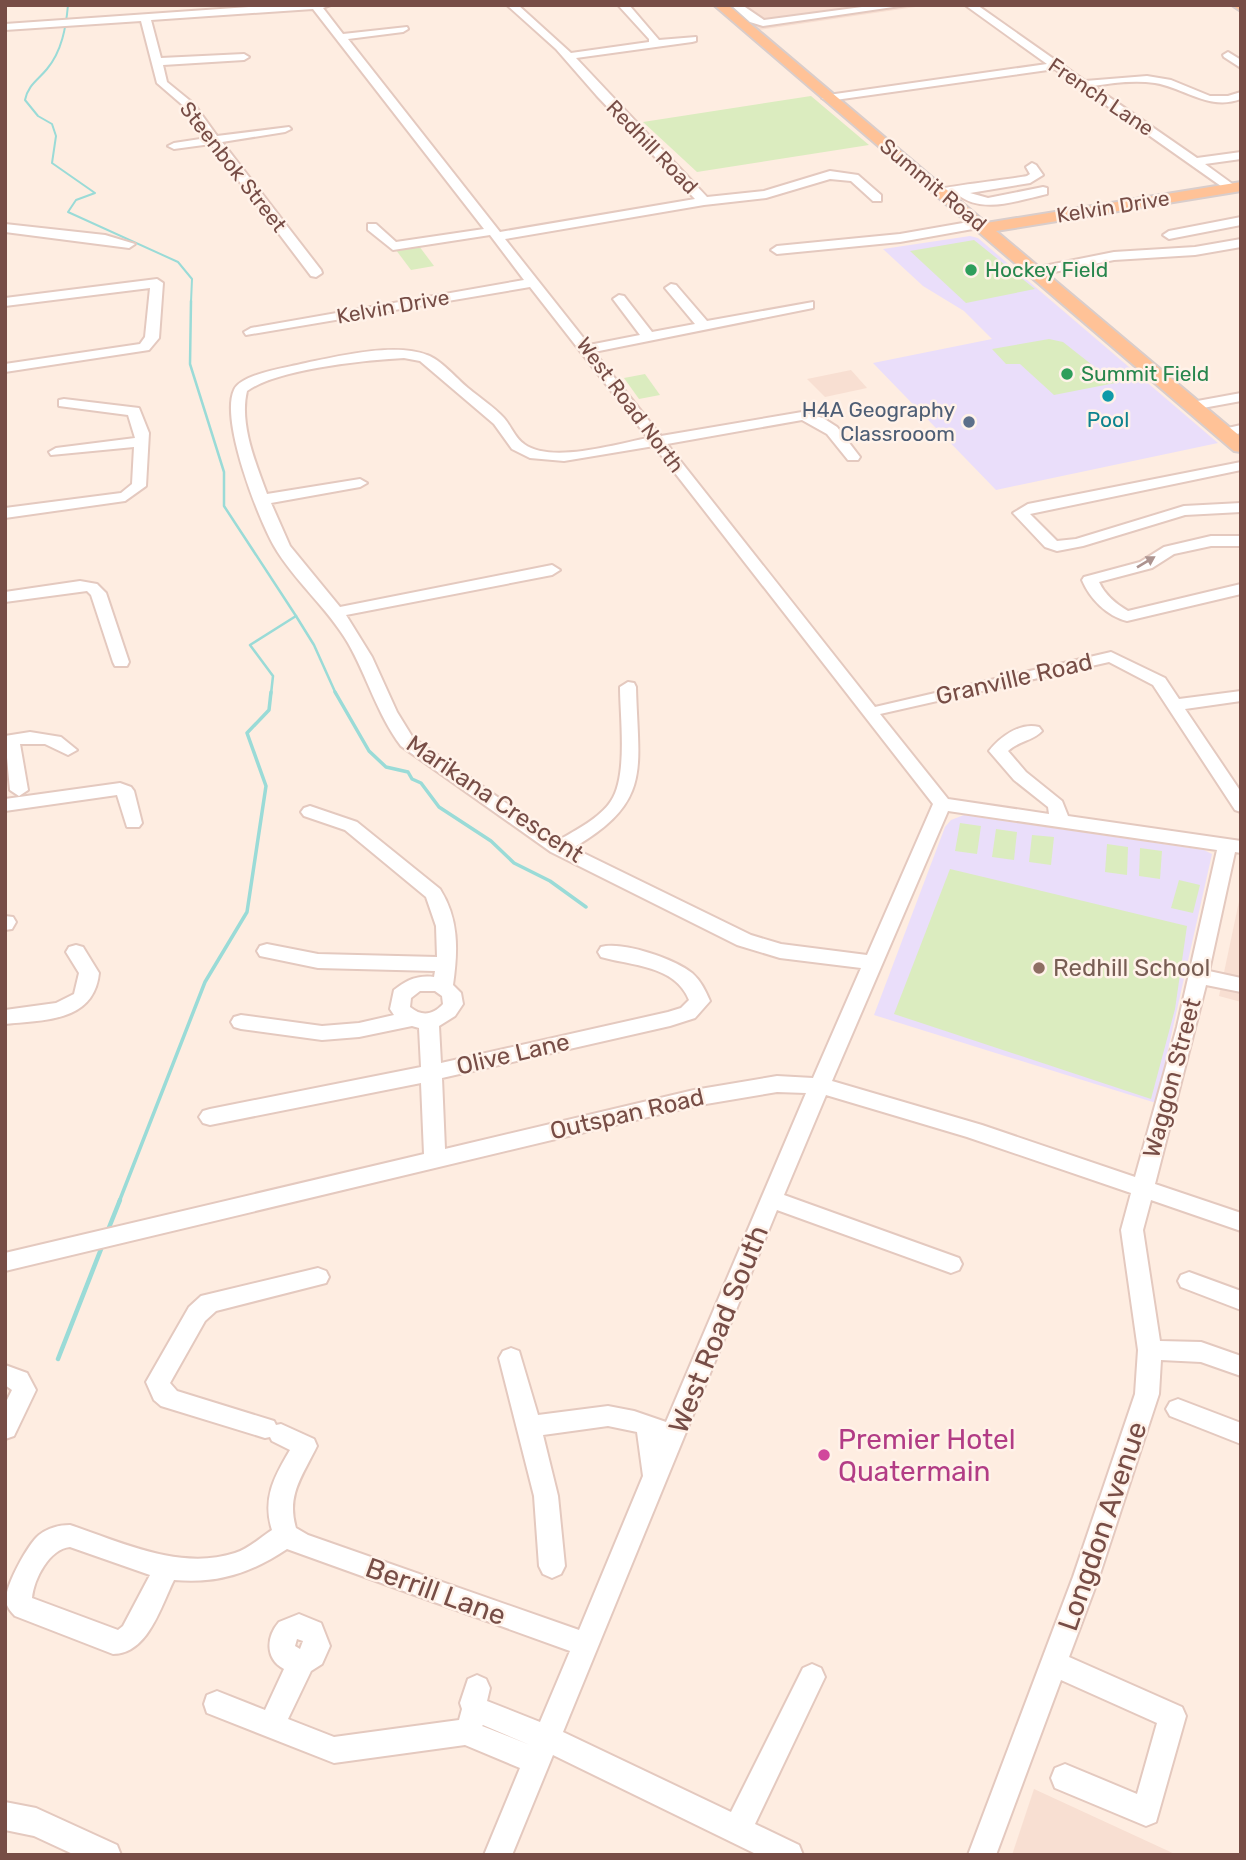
<svg xmlns="http://www.w3.org/2000/svg" width="1246" height="1860" viewBox="0 0 1246 1860" font-family="Rubik,sans-serif">
<rect width="100%" height="100%" fill="#feede1"/>
<!-- residential -->
<g fill="#f8dfd2">
<polygon points="727,5 929,5 759,30"/>
<polygon points="851,370 867,388 825,397 807,379"/>
<polygon points="1241,892 1241,1002 1219,996"/>
<polygon points="1034,1789 1177,1855 1012,1855"/>
</g>
<!-- education -->
<g fill="#eadefa">
<polygon points="970,236 978,238 1218,443 996,490 873,363 992,339 964,311 923,286 883,249"/>
<polygon points="964,815 1204,850 1212,854 1156,1103 874,1015 945,827 951,820"/>
</g>
<!-- green -->
<g fill="#dbecbf">
<polygon points="811,96 869,145 697,172 643,122"/>
<polygon points="974,240 1035,289 966,303 910,251"/>
<polygon points="419,246 434,266 411,270 396,250"/>
<polygon points="1049,339 1063,342 1115,383 1054,395 1020,364 1006,364 992,349"/>
<polygon points="645,374 660,395 639,399 624,378"/>
<polygon points="960,823 981,826 977,854 955,851"/>
<polygon points="996,829 1017,832 1014,860 992,857"/>
<polygon points="1032,835 1054,837 1051,865 1029,862"/>
<polygon points="1107,844 1128,847 1127,875 1105,872"/>
<polygon points="1140,848 1162,851 1160,879 1139,876"/>
<polygon points="950,869 1187,926 1175,1009 1151,1099 894,1014"/>
<polygon points="1179,880 1200,885 1193,913 1171,908"/>
</g>
<g fill="none" stroke-linecap="round" stroke-linejoin="round">
<!-- stream-far3 -->
<path stroke="#9adbd7" stroke-width="2" d="M68,5c-2,22 -6,46 -21,64 -9,11 -19,16 -22,31l13,16 14,8 4,12 -4,27 43,30 -19,7 -8,12 110,50 14,17 -1,23"/>
<!-- stream-far2 -->
<g stroke="#9adbd7" stroke-width="2.5">
<polyline points="191,301 190,364 224,472 224,506 296,616 250,645 273,676 271,694"/>
<polyline points="296,616 314,645 336,694"/>
</g>
<!-- stream-far1 -->
<g stroke="#9adbd7" stroke-width="3.5">
<polyline points="335,692 369,751 386,767 408,772 412,779 421,783 439,807 491,841 514,863 550,881 586,907"/>
<polyline points="119,1202 205,982 247,912 266,786 247,733 269,710 271,692"/>
</g>
<!-- stream -->
<g stroke="#9adbd7" stroke-width="4.5">
<polyline points="108,1230 120,1200"/>
<polyline points="58,1359 103,1244"/>
</g>
<defs>
<g id="minor">
<path d="M278,5h53l-8,3 20,26 64,-7 1,2 -5,3 -55,7 152,193 195,-33 -98,-103 -41,-47 -49,-44h11l53,48 78,-11v-3l-31,-34h11l30,35 37,-3v4l-4,1 -116,16 131,139 57,-6 66,-20 28,4 23,20v6h-8l-22,-20 -21,-2 -64,19 -62,7 -199,34 84,106 51,-10 -27,-36 6,-4 5,1 28,36 43,-8 -30,-36 6,-4 5,1 31,36 106,-19v6l-5,1 -214,43 67,84 141,-24 21,6 14,9 23,30 -2,3h-10l-21,-26 -25,-14 -135,24 208,263 236,-55 54,26 14,21 62,-8v10l-56,8 56,83v20l-6,-2 -82,-125 -44,-23 -229,52 68,85 101,15 -1,-7 -34,-27 -25,-29c11,-14 31,-29 50,-24l3,4c-9,10 -24,10 -34,20l18,21 36,29 6,15 173,25v12l-6,-1 -26,119 32,7v14l-35,-7 -51,199 86,29v18l-90,-31 -8,30 17,111 41,1 40,14v20l-40,-14 -40,-2 -2,34 -60,183 -30,80 113,50 4,9 -30,106 -10,4 -91,-38 -4,-10 4,-10 10,-4 72,30 20,-71 -96,-43 -65,175h-28l105,-278 62,-183 3,-44 -17,-120 10,-37 -164,-56 -141,-42 -42,100 175,63 3,6 -3,6 -8,3 -174,-63 -214,522 168,80 72,-144 9,-4 9,4 4,9 -70,147 44,21 4,10h-45l-205,-100 -41,100h-28l36,-87 -55,-23 -131,18 -127,-50 -3,-9 3,-9 10,-4 48,19 19,-41c-19,-10 -18,-32 -5,-47l20,-8 22,9 9,23 -8,18 -11,7 -23,48 46,18 125,-17 3,-11 -2,-6 8,-24 9,-4 9,4 4,9 -3,13 53,21 30,-71 -283,-102c-36,24 -69,35 -113,31 -13,26 -26,74 -61,74l-98,-38c-4,-4 -7,-8 -9,-13 -3,-14 22,-59 33,-68 9,-7 20,-10 31,-10 51,17 110,46 165,28 13,-4 25,-15 37,-23 -10,-31 2,-53 18,-80l-18,-9 -2,-4 -5,1 -104,-32 -7,-6 -8,-18 43,-75 12,-11 117,-28 8,3 3,6 -3,6 -110,28 -11,10 -35,62 7,8 97,30 2,4 5,-1 33,15 3,7c-14,29 -31,49 -21,82l12,7 271,95 64,-154 -6,-44 -29,-6 -65,9 15,61 7,70 -4,8 -9,4 -9,-4 -4,-8 -5,-70 -35,-138 4,-7 8,-3 8,3 19,64 70,-9 26,5 32,11 140,-329 -29,-1 -83,14 -689,165v-18l419,-99 -3,-71 -211,42 -7,-2 -4,-6 4,-6 7,-2 211,-42 -2,-39 -7,-2 -53,11 -37,3 -81,-11 -7,-2 -3,-5 3,-5 7,-2 81,11 37,-3 35,-8 -4,-6 4,-19c13,-10 23,-15 40,-13l1,-6 -117,-3 -58,-12 -3,-5 3,-5 7,-2 51,10 119,3 -1,-31 -10,-29 -81,-67 -41,-14 -3,-4 3,-4 6,-2 47,16 83,67c19,30 18,61 13,96l8,8 2,11 -8,12 -16,10 2,37 227,-51 13,-4 8,-8c-14,-35 -57,-34 -88,-43l-3,-5 3,-5c22,-6 73,12 91,26 9,8 13,17 18,28l-15,17 -25,8 -228,52 3,71 249,-59 83,-14 36,2 48,-110 -81,-10 -43,-13 -186,-93 -150,-106c-24,-32 -34,-70 -53,-103 -21,-36 -54,-62 -74,-97 -16,-28 -54,-126 -40,-156 7,-16 51,-22 67,-26 34,-7 93,-22 126,-9 14,5 29,23 41,33 12,10 26,19 36,30 7,8 11,20 20,26 27,20 92,0 124,-6l-118,-151 -284,48 -2,-3 7,-4 273,-48 -34,-45 -97,15 -25,-20v-6h8l20,18 88,-13 -171,-220 -162,11 10,38 83,-4 5,3 -5,3 -81,5 4,17 27,22 23,32 72,-9 2,2 -6,3 -63,10 99,128 1,3 -6,4 -5,-1 -100,-132 -37,5 -6,-3 6,-3 33,-5 -21,-30 -29,-25 -16,-62 -136,9v-6zM404,358l16,3 74,63 18,25 18,9 34,3 90,-15 279,358 -66,151 -86,-11 -30,-9 -178,-87c80,-47 65,-78 63,-161l-2,-4 -6,-1 -8,5c0,30 8,89 -9,114 -11,17 -35,29 -52,39l-146,-102 -16,-26 -25,-55 -26,-42 206,-40 8,-5 -8,-5 -212,42 -50,-61 -19,-43 89,-16 7,-4 -7,-4 -93,15c-11,-30 -28,-70 -20,-103 30,-22 119,-31 157,-33zM948,811l269,39 -40,177 -42,150 -153,-52 -150,-44zM420,991h15l7,5 1,8c-10,11 -21,13 -33,3l1,-9zM70,1547l80,28 -27,51 -5,4 -86,-32c2,-19 17,-49 38,-51zM297,1639l6,2 -3,8 -5,-3zM483,1725l47,20 -48,-19z"/>
<polygon points="731,5 742,5 764,20 877,5 907,5 763,26 750,22"/>
<path d="M965,5h12l108,76 62,-5 24,4 39,16h18l13,-4v7c-32,12 -56,-11 -86,-16 -21,-3 -42,0 -62,3l104,72 44,-6v7l-36,5 33,24 -10,3 -173,-122 -227,32 -6,-3 6,-3 219,-31z"/>
<polygon points="1228,52 1241,60 1241,68 1224,57 1223,55"/>
<path d="M1032,163l4,2 7,10 -13,8 -60,10 18,5 55,-11 4,1v6c-28,6 -65,21 -90,0l-18,1 -6,-4c5,-4 79,-12 94,-15l3,-2 -4,-7z"/>
<polygon points="1241,217 1241,225 1169,239 1163,235 1169,231"/>
<polygon points="980,220 986,224 984,227 900,242 777,254 771,250 777,246 900,234"/>
<polygon points="5,224 105,235 135,244 129,248 5,232"/>
<polygon points="1241,239 1241,247 1195,255 1114,260 1034,276 1028,272 1034,268 1114,252 1195,247"/>
<polygon points="157,279 163,283 159,338 149,350 5,372 5,364 140,344 145,337 150,288 5,306 5,298"/>
<polygon points="1241,393 1241,401 1192,410 1185,406 1192,402"/>
<polygon points="64,399 139,408 149,433 146,486 125,501 5,518 5,508 121,493 132,484 134,447 51,455 49,452 56,448 135,438 128,415 59,406 59,400"/>
<polygon points="1241,425 1241,433 1224,437 1217,433 1219,430"/>
<polygon points="1241,462 1241,470 1030,514 1057,541 1076,539 1184,506 1241,503 1241,512 1185,515 1083,546 1057,551 1045,547 1013,513 1028,504"/>
<path d="M1211,536h30v10h-30l-37,8 -22,14 -53,14c6,13 17,22 29,29l113,-27v10l-114,27c-20,-5 -37,-22 -45,-41l2,-3 56,-15 24,-15z"/>
<polygon points="80,581 97,584 106,593 129,662 127,666 115,666 113,662 91,595 87,591 5,602 5,592"/>
<polygon points="30,732 61,737 77,750 68,755 45,744 20,744 28,790 19,796 10,790 5,736"/>
<polygon points="120,783 131,787 134,791 142,823 139,827 127,827 117,795 5,811 5,799"/>
<polygon points="5,916 13,917 16,922 12,929 5,930"/>
<path d="M76,945l7,2 16,26c-5,49 -55,47 -94,51v-14l51,-7 18,-9 5,-21 -13,-21 3,-5z"/>
<polygon points="1189,1272 1241,1291 1241,1310 1181,1287 1178,1281 1181,1275"/>
<polygon points="5,1365 27,1373 36,1390 14,1436 5,1439 5,1404 12,1390 5,1385"/>
<polygon points="1178,1399 1241,1423 1241,1444 1170,1416 1166,1409 1170,1402"/>
<polygon points="5,1802 36,1808 117,1845 121,1855 75,1855 34,1836 5,1830"/>
</g>
<g id="major">
<polygon points="714,5 728,5 986,223 1241,182 1241,191 996,231 1241,437 1241,452 1234,451"/>
<polygon points="1232,5 1241,5 1241,11"/>
</g>
</defs>
<!-- minor casing -->
<use href="#minor" stroke="#e4c9bf" stroke-width="4"/>
<!-- major casing -->
<use href="#major" stroke="#d9cdcb" stroke-width="4"/>
<!-- minor -->
<use href="#minor" fill="#fff" fill-rule="evenodd"/>
<!-- major -->
<use href="#major" fill="#ffc297" fill-rule="evenodd"/>
</g>
<!-- one-way arrows -->
<defs><path id="oneway-solid" d="M-6-.8H1V-3.2L6.5 0L1 3.2V.8H-6Z" transform="scale(1.75)"/></defs>
<use fill="#ad9490" href="#oneway-solid" transform="translate(1146 562) rotate(-31)"/>
<!-- markers -->
<g fill="#2e9e5b" stroke="#fff2e9" stroke-width="2.5">
<circle cx="971" cy="270" r="7"/>
<circle cx="1067" cy="374" r="7"/>
</g>
<circle fill="#0f9aa8" stroke="#fff2e9" stroke-width="2.5" cx="1108" cy="396" r="7"/>
<circle fill="#5c6f8a" stroke="#fff2e9" stroke-width="2.5" cx="969" cy="422" r="7"/>
<circle fill="#8d6e63" stroke="#fff2e9" stroke-width="2.5" cx="1039" cy="968" r="7"/>
<circle fill="#d1479c" stroke="#fff2e9" stroke-width="2.5" cx="824" cy="1455" r="7"/>
<g text-anchor="middle" stroke-width="5" stroke-linejoin="round" paint-order="stroke">
<!-- far-street labels -->
<g font-size="21" fill="#774d46" stroke="#fff2e9">
<text transform="translate(1101 97) rotate(34)" y="7">French Lane</text>
<text transform="translate(652 147) rotate(46)" y="7">Redhill Road</text>
<text transform="translate(233 167) rotate(52)" y="7">Steenbok Street</text>
<text transform="translate(933 185) rotate(40)" y="7">Summit Road</text>
<text transform="translate(1113 207) rotate(-9)" y="7">Kelvin Drive</text>
<text transform="translate(393 307) rotate(-10)" y="7">Kelvin Drive</text>
<text transform="translate(630 405) rotate(53)" y="7">West Road North</text>
</g>
<!-- far-leisure labels -->
<g font-size="21" fill="#27864d" stroke="#fff2e9" text-anchor="start">
<text x="985" y="277">Hockey Field</text>
<text x="1081" y="381">Summit Field</text>
</g>
<!-- far-service labels -->
<g font-size="21" fill="#4e5e75" stroke="#fff2e9" text-anchor="end">
<text x="955" y="417">H4A Geography<tspan x="955" dy="24">Classrooom</tspan></text>
</g>
<!-- far-culture labels -->
<g font-size="21" fill="#0d838f" stroke="#fff2e9">
<text x="1108" y="427">Pool</text>
</g>
<!-- street labels -->
<g font-size="24" fill="#774d46" stroke="#fff2e9">
<text transform="translate(1014 679) rotate(-13)" y="8">Granville Road</text>
<text transform="translate(495 799) rotate(34)" y="8">Marikana Crescent</text>
<text transform="translate(513 1054) rotate(-13)" y="8">Olive Lane</text>
<text transform="translate(1172 1078) rotate(-75)" y="8">Waggon Street</text>
<text transform="translate(627 1114) rotate(-13)" y="8">Outspan Road</text>
</g>
<!-- education labels -->
<g font-size="24" fill="#785e54" stroke="#fff2e9" text-anchor="start">
<text x="1053" y="976">Redhill School</text>
</g>
<!-- near-street labels -->
<g font-size="28" fill="#774d46" stroke="#fff2e9">
<text transform="translate(718 1329) rotate(-68)" y="10">West Road South</text>
<text transform="translate(1102 1526) rotate(-71)" y="10">Longdon Avenue</text>
<text transform="translate(436 1591) rotate(20)" y="10">Berrill Lane</text>
</g>
<!-- near-hotel labels -->
<g font-size="28" fill="#b23c85" stroke="#fff2e9" text-anchor="start">
<text x="838" y="1449">Premier Hotel<tspan x="838" dy="32">Quatermain</tspan></text>
</g>
</g>
<!-- border -->
<rect width="1246" height="1860" fill="none" stroke="#774d46" stroke-width="14"/>
</svg>
